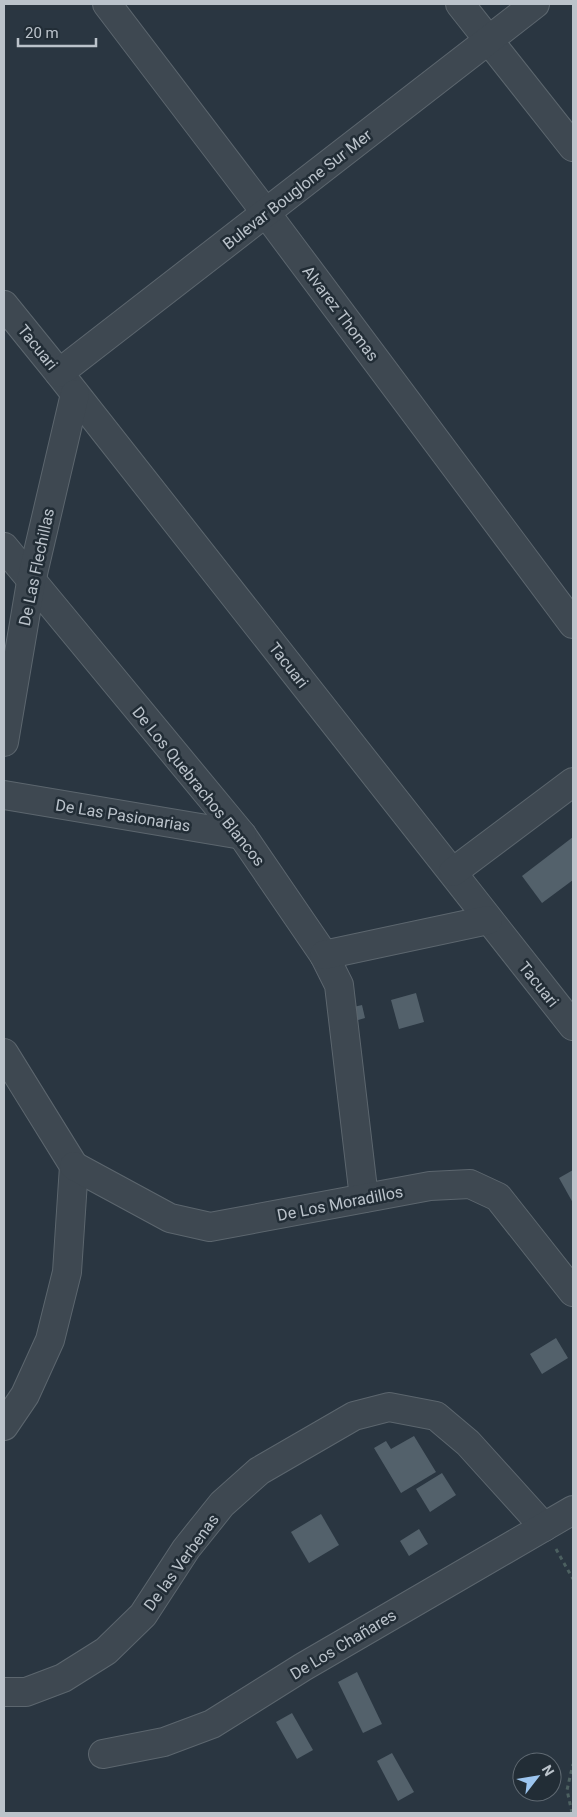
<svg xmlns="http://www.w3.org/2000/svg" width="577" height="1817" viewBox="0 0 577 1817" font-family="Roboto,sans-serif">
<rect width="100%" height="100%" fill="#2a3641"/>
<!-- building -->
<g fill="#53616b">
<polygon points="573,837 573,880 542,903 522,876"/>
<polygon points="416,993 424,1022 399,1029 391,1000"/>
<polygon points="362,1005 365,1018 348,1023 345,1009"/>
<polygon points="573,1170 573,1203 559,1178"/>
<polygon points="556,1338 568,1358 542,1374 530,1354"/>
<polygon points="414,1436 436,1472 401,1493 374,1448 386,1441 391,1449"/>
<polygon points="442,1473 456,1495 430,1512 416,1489"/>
<polygon points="321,1514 339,1545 309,1563 291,1532"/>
<polygon points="419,1529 428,1544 409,1556 400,1541"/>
<polygon points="357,1672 382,1724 363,1733 338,1682"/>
<polygon points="292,1713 313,1750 297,1759 276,1722"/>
<polygon points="392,1753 414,1792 398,1801 377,1761"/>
</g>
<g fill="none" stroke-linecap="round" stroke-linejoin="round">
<defs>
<g id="minor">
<polyline points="107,4 266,213 573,624"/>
<polyline points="460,4 573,147"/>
<polyline points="4,305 59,373 573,1026"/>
<polyline points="59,373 535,4"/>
<polyline points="4,547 242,835 324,955 339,985 364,1198"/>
<polyline points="4,742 31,582 75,394"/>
<polyline points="4,795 242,835"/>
<polyline points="453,872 573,782"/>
<polyline points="324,955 488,920"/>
<polyline points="4,1053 74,1166 67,1272 50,1340 25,1395 4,1426"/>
<polyline points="74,1166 170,1218 210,1227 430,1186 470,1184 498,1197 573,1292"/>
<polyline points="4,1692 26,1692 63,1678 106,1651 143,1615 186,1549 222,1504 259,1471 354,1416 389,1407 436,1416 468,1443 544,1527"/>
<polyline points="103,1754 164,1742 212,1724 303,1667 573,1510"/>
</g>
</defs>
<!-- minor casing -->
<use href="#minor" stroke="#5c666e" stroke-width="30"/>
<!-- path -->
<g stroke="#4c6060" stroke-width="3" stroke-dasharray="4 4" stroke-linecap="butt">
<polyline points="556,1549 573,1579"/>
<polyline points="572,1813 567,1790 573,1764"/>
</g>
<!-- minor -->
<use href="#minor" stroke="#3e4851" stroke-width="28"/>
</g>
<g text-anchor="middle" stroke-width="5" stroke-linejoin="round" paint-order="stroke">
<!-- street labels -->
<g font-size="16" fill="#bbc3cb" stroke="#222d36">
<text transform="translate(297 189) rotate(-38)" y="6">Bulevar Bouglone Sur Mer</text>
<text transform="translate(341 313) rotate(53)" y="6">Alvarez Thomas</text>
<text transform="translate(38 347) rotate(51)" y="6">Tacuari</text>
<text transform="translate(36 567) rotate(-78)" y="6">De Las Flechillas</text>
<text transform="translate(289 665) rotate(52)" y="6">Tacuari</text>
<text transform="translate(199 786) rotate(51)" y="6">De Los Quebrachos Blancos</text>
<text transform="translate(123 815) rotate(9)" y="6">De Las Pasionarias</text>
<text transform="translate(539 984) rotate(51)" y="6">Tacuari</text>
<text transform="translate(340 1203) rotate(-11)" y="6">De Los Moradillos</text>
<text transform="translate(181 1562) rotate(-54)" y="6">De las Verbenas</text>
<text transform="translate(343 1644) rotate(-31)" y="6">De Los Chañares</text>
</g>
</g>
<!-- border -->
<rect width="577" height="1817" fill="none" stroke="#bbc3cb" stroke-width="10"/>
<!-- north arrow -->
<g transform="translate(537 1777) rotate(59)"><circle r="24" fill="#222d36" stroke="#5f6972"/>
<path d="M0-4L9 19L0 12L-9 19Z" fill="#9cc5ef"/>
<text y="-8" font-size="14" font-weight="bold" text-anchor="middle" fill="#bbc3cb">N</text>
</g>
<!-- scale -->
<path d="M18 38v8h78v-8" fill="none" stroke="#bbc3cb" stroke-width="2.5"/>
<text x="25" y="38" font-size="15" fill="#bbc3cb" stroke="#222d36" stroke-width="4" paint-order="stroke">20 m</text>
</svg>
